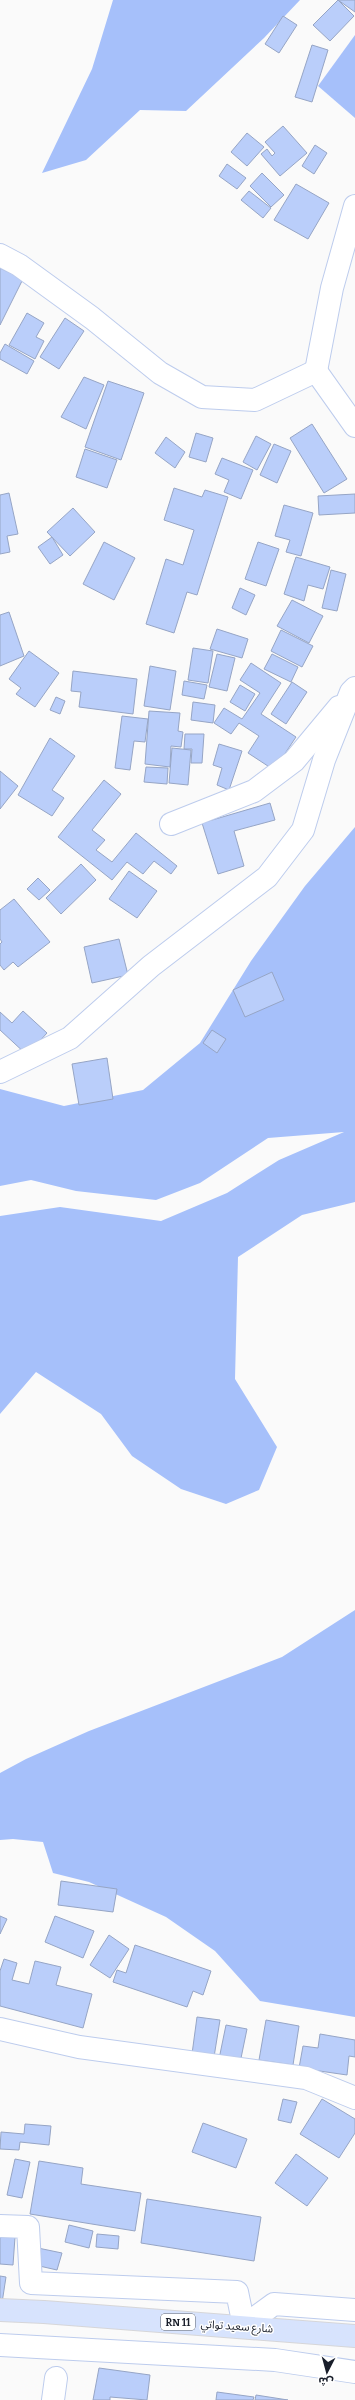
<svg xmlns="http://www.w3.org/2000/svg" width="355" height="2400" viewBox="0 0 355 2400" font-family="Bitter,'Noto Sans Arabic',serif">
<rect width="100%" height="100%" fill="#fafafa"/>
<!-- forest -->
<g fill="#a6c0fa">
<polygon points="113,0 300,0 264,38 186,111 140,110 86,160 42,173 92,69"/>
<polygon points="355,35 355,118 318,86"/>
<polygon points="355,827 355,1202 302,1215 238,1257 235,1379 277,1447 259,1490 226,1504 181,1489 132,1456 101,1414 36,1372 0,1414 0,1216 60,1207 161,1221 227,1193 279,1160 344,1132 268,1138 200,1183 156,1200 76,1191 31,1180 0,1186 0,1089 64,1106 143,1090 200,1043 251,961 305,886"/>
<polygon points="355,1610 355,2017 260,2001 215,1951 166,1917 89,1882 53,1873 43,1842 13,1839 0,1840 0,1773 26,1759 89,1731 282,1657"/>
</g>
<!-- building -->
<g fill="#bacefa" stroke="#96a5c5">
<polygon points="338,0 355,0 355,12"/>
<polygon points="338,0 354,16 330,41 313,25"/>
<polygon points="283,16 297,25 279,53 265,44"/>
<polygon points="312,45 328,50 312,102 295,97"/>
<polygon points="283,126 307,153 280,176 261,154 267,149 272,156 275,153 265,142"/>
<polygon points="247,133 264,147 247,166 231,152"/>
<polygon points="315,145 327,153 314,174 302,166"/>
<polygon points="227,164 246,178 237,189 219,176"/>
<polygon points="262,173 284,195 271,207 250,186"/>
<polygon points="296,184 329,203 308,239 274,220"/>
<polygon points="249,191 271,208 263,218 241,200"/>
<polygon points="0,268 23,279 0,325"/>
<polygon points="27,313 44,323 36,337 44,341 35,359 9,345"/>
<polygon points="65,318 84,331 59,369 40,357"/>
<polygon points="5,344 34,361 27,374 0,359 0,353"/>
<polygon points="84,377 104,385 86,429 61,417"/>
<polygon points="108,381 144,393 121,460 85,447"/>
<polygon points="312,424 347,479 324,493 290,438"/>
<polygon points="196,433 213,438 206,462 189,457"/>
<polygon points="256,436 271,444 257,470 243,462"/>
<polygon points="166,437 185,452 175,468 155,453"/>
<polygon points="274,444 291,451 277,483 260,475"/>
<polygon points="85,449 117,460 107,488 76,477"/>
<polygon points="222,458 253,470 241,499 224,492 229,480 215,474"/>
<polygon points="174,488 202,497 205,490 228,497 197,595 187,592 174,633 146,624 166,559 183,565 194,530 164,520"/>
<polygon points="9,493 18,534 7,536 10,552 0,554 0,495"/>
<polygon points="355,494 355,513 319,515 318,496"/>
<polygon points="284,505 313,513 301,556 286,552 290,540 275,536"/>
<polygon points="73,508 95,532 70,556 47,532"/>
<polygon points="52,537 63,555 50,564 38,547"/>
<polygon points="104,542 135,558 114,600 83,584"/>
<polygon points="258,542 279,549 266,586 245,579"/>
<polygon points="296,557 330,567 323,589 308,585 304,601 284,594"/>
<polygon points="331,570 346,574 337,611 322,608"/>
<polygon points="240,588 255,595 246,615 232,608"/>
<polygon points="292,600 323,616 309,643 277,626"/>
<polygon points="9,612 24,656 0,666 0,615"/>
<polygon points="217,629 248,639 242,658 210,649"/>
<polygon points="281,630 313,646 302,667 271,651"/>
<polygon points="193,648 213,651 208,683 188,680"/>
<polygon points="29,651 59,673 35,707 16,694 21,688 9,679"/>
<polygon points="217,654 235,658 227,691 209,687"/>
<polygon points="272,654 298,667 291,682 264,669"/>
<polygon points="251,663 281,683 261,714 296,737 274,770 248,753 259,736 239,723 231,734 214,723 224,708 242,719 260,693 240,680"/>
<polygon points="150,666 176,671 170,710 144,706"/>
<polygon points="73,671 137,679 133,714 79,707 81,692 71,691"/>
<polygon points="184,681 207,685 204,699 182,695"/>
<polygon points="292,682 307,692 286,724 271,714"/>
<polygon points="240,685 255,694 245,711 230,702"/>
<polygon points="56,697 65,701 60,714 50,710"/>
<polygon points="193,702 215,705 213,723 191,720"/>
<polygon points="149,711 180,713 178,731 183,732 181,747 171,746 170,767 145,764"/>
<polygon points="122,716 148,719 145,742 134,741 130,770 115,768"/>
<polygon points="185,734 204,734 202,763 191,763 192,749 184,749"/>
<polygon points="50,738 75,756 52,790 64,798 52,816 18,795"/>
<polygon points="219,744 242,751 229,790 217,785 222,768 213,765"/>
<polygon points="172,748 191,750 188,785 169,783"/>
<polygon points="146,767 168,768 167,784 144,782"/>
<polygon points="0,771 18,786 0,809"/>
<polygon points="104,780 121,794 92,830 105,840 96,850 112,862 136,833 177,866 171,874 154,861 143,874 127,862 112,880 58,837"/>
<polygon points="270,803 275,820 234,831 244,866 218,874 202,823"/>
<polygon points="81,864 96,880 61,914 46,898"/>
<polygon points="129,871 157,891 137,918 109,899"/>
<polygon points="38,878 50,890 39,900 27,889"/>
<polygon points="14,899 50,942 18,967 13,962 4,970 0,965 0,944 2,942 0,939 0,910"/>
<polygon points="119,939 128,975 92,983 84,947"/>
<polygon points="272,972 284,1000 245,1017 233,990"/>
<polygon points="23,1011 47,1033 27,1055 0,1030 0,1012 12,1023"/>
<polygon points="212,1030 226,1039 217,1053 203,1043"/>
<polygon points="107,1058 113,1099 79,1105 72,1064"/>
<polygon points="61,1881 117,1889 113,1912 58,1905"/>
<polygon points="0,1916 7,1919 0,1934"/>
<polygon points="55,1916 94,1931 83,1958 45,1942"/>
<polygon points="109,1935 129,1949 110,1978 90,1965"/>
<polygon points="135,1945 211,1971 203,1995 193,1991 187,2007 113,1982 117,1970 126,1973"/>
<polygon points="4,1959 17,1963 12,1980 29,1984 35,1961 61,1967 56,1985 92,1994 83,2028 0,2006 0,1971"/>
<polygon points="197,2017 220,2020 214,2057 192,2054"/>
<polygon points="266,2020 299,2026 293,2065 259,2060"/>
<polygon points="226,2025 247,2029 240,2063 219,2059"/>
<polygon points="320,2034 355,2040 355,2057 349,2056 347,2075 299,2068 303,2046 318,2048"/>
<polygon points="283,2099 297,2102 291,2123 278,2120"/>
<polygon points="322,2099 355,2119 355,2133 339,2158 300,2134"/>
<polygon points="203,2123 247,2139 236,2168 192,2152"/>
<polygon points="25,2124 51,2126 49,2145 20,2142 19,2150 0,2149 1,2132 24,2134"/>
<polygon points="296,2154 328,2178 307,2206 275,2183"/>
<polygon points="15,2159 30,2162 22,2198 7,2195"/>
<polygon points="39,2161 83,2168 81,2184 141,2193 135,2231 30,2214"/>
<polygon points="147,2199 261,2217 254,2261 141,2243"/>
<polygon points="69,2225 93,2231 89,2248 65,2242"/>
<polygon points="97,2234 119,2236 118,2249 96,2247"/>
<polygon points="0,2236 15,2237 13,2265 0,2264"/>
<polygon points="38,2248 62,2253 57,2270 35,2265"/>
<polygon points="0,2276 6,2277 2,2303 0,2303"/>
<polygon points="99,2368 150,2375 147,2400 110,2397 110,2400 93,2400"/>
<polygon points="217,2392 254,2397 253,2400 216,2400"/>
<polygon points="256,2395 288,2400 255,2400"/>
</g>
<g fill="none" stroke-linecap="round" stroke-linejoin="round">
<defs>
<g id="minor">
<polyline points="0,255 19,265 92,318 160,373 202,397 255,400 316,371 355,426"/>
<polyline points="316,371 332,288 355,206"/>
<polyline points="171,824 254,791 294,761 339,707"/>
<polyline points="0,1072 70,1038 151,966 267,877 303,830 324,760 351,692 355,688"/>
<polyline points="0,2029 79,2047 306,2078 355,2098"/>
<polyline points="0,2226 28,2227 31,2283 237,2292 244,2326 274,2304 355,2310"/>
<polyline points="0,2345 275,2360 355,2372"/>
<polyline points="53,2400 56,2378"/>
</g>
<polyline id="major" points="0,2310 44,2312 355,2336"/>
</defs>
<!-- minor casing -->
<use href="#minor" stroke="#bdcced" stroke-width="24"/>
<!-- major casing -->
<use href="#major" stroke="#d6d6d9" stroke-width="24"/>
<!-- minor -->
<use href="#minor" stroke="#fff" stroke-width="22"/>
<!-- major -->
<use href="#major" stroke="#d7e3fd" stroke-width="22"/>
</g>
<g text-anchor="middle" stroke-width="3" stroke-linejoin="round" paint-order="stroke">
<!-- shield labels -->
<rect fill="#fff" stroke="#5e626a" stroke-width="1" x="161" y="2314" width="34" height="16" rx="3"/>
<g font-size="10" font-weight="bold" fill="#191e2a">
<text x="178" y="2326">RN 11</text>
</g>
<!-- street labels -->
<g font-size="11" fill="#191e2a" stroke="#fff">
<text transform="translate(237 2326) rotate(4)" y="4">شارع سعيد تواتي</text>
</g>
</g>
<!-- north arrow -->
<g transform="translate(327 2372) rotate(186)" stroke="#ffffff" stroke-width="3" paint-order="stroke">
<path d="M0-3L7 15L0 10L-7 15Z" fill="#191e2a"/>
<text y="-6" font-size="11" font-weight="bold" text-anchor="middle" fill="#191e2a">ش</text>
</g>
</svg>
